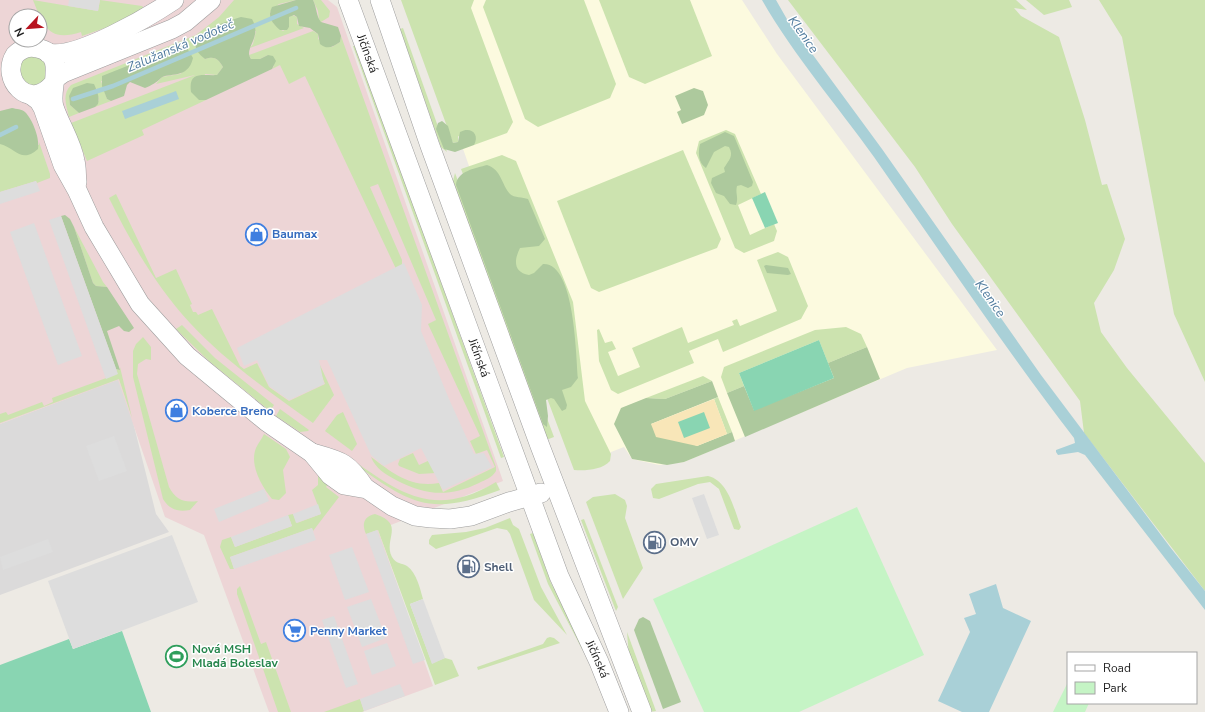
<svg xmlns="http://www.w3.org/2000/svg" width="1205" height="712" viewBox="0 0 1205 712" font-family="'Nunito Sans',sans-serif">
<rect width="100%" height="100%" fill="#edeae4"/>
<!-- residential -->
<polygon fill="#dbdada" points="119,379 132,418 156,514 169,532 0,595 0,424"/>
<!-- commercial -->
<path fill="#edd5d6" fill-rule="evenodd" d="M0,0h328l9,7 166,474 -125,49 55,156 -71,26h-93l-65,-177 -39,-18 -47,-137 -118,44zM16,16h24v24h-24z"/>
<!-- education -->
<polygon fill="#fcfadf" points="411,0 742,0 777,54 997,350 907,368 684,462 659,465 632,459 624,447 611,452 605,459 469,166"/>
<!-- grass -->
<g fill="#cce3af">
<path d="M33,0l65,11 2,-11 42,6 2,2 -2,7 -60,21 -1,-4c-33,11 -38,-7 -48,-32z"/>
<path d="M234,0h62l-17,4 -9,8c0,10 6,14 13,19l6,-4v-10l3,-2 5,2v7l7,4 -54,20 3,-4 3,-13 -58,7 -2,10 9,11c9,-3 13,-1 18,8l-6,8 -12,-1 -6,26h7l-64,30 2,5 -57,26 -16,-38 124,-48 -39,9 6,-7 18,-3 7,-5 -86,12 6,18 4,2 -16,6 4,-7 -3,-12 -27,8 1,9 9,8 -10,4c-3,-12 -7,-23 2,-32l125,-50 23,-18z"/>
<polygon points="313,0 321,0 330,11 329,17 321,22 319,21 318,11"/>
<polygon points="401,0 474,0 471,8 513,122 507,133 474,145 458,136 458,142 453,143"/>
<polygon points="486,0 584,0 616,84 610,98 538,127 525,119 483,7"/>
<polygon points="599,0 690,0 712,56 645,84 629,77"/>
<polygon points="788,0 1016,0 1027,10 1014,8 1021,16 1059,37 1085,120 1102,185 1107,184 1125,239 1114,270 1094,303 1101,332 1127,368 1205,463 1205,591 1084,433 1080,401 952,224 915,167"/>
<polygon points="1026,0 1069,0 1072,7 1044,15"/>
<polygon points="1099,0 1205,0 1205,382 1174,314 1122,37"/>
<polygon points="403,28 447,152 441,147 400,29"/>
<path d="M313,31l5,3v5l14,8 8,-5 1,-6 155,431v4c-3,6 -11,9 -17,12 -31,15 -54,12 -83,-3 -11,-6 -20,-11 -25,-23 22,16 39,31 68,26l4,9 52,-25 -8,-17 -11,4 -6,-13 10,-5 -52,-112 8,-4 -58,-136 -8,3 32,73v5l-5,6 -92,-195 -16,8 -9,-19 -8,4 2,-3 -6,-11 -8,4h-9l-2,-4z"/>
<polygon points="353,46 356,46 504,457 501,458"/>
<polygon points="29,56 40,57 47,65 48,76 37,87 22,84 17,65 20,61"/>
<polygon points="726,130 735,134 761,194 738,205 750,235 774,224 777,231 774,241 744,253 735,248 696,153 699,141"/>
<polygon points="39,142 50,174 50,178 37,183 36,181 0,192 0,144 39,145"/>
<polygon points="683,150 721,239 717,248 599,292 591,288 557,201"/>
<path d="M502,155l14,6 57,141 12,99 26,53 -1,7c-8,9 -25,10 -36,9l-113,-301z"/>
<polygon points="455,173 554,437 546,440 453,181"/>
<path d="M116,194l40,84 20,-9 16,35 -2,1 3,7h3l2,3 14,-6 28,57 4,3 13,-6 12,24 20,14 36,-17 -4,-10 -2,-11 15,32 -21,28c-43,-31 -87,-61 -123,-100 -34,-37 -59,-80 -81,-125z"/>
<polygon points="74,227 103,282 107,287 96,286 93,283"/>
<polygon points="778,252 788,257 808,306 801,319 723,352 718,339 689,351 694,363 618,394 611,390 599,361 597,330 599,329 605,343 612,341 616,349 608,352 618,376 640,367 632,348 682,327 688,343 734,325 732,321 737,319 740,326 777,311 757,260"/>
<polygon points="182,325 215,358 274,405 270,411 210,362 180,333 176,329"/>
<polygon points="846,327 861,334 867,347 828,363 819,340 739,373 744,386 727,393 721,377 724,367 815,330"/>
<path d="M143,337l8,10v13l-5,-1 -8,5 -1,10 32,113c7,13 15,16 29,14l-8,9c-12,2 -20,0 -27,-11l-30,-122v-26l3,-7z"/>
<polygon points="120,367 132,418 119,379 0,423 0,414 6,412 8,415 42,402 44,406 53,402 52,398 117,374 116,369 120,370"/>
<polygon points="703,376 712,381 665,399 646,398"/>
<polygon points="718,397 732,432 727,434 714,399"/>
<polygon points="280,409 309,430 308,431 300,432 276,416"/>
<polygon points="343,412 357,444 352,451 325,431 337,415"/>
<path d="M264,434l22,15 4,8 -7,13 3,23 -7,7 -7,-1c-10,-12 -23,-34 -16,-51 2,-5 6,-9 8,-14z"/>
<polygon points="413,453 419,465 430,460 436,473 419,474 399,466 398,464 400,459"/>
<path d="M354,461c51,36 83,56 142,21l4,8c-71,27 -89,14 -147,-27z"/>
<polygon points="318,474 330,481 326,487 339,497 313,531 312,528 230,557 234,569 230,569 220,547 222,540 231,537 235,547 292,526 288,515 293,514 297,523 321,514 312,490 318,485"/>
<path d="M708,476c21,5 26,34 33,51l-2,3 -5,-1 -15,-40 -9,-7 -12,2 -39,15 -6,-1 -2,-9 5,-5z"/>
<polygon points="615,494 625,500 627,506 625,518 643,568 623,599 586,502 593,497"/>
<path d="M375,514c31,10 8,25 17,43 4,7 10,6 15,9 10,7 13,23 16,33l-13,5 22,59 13,-5 7,2 7,16 -24,9 -57,-155 -12,4c-4,-10 -3,-17 9,-20z"/>
<polygon points="510,518 513,525 519,529 541,587 567,635 534,600 510,534 507,530 497,528 436,549 429,544 429,540 432,535 466,532 485,528"/>
<polygon points="584,519 618,607 616,611 581,520"/>
<polygon points="533,533 551,583 577,632 583,651 548,584 530,534"/>
<polygon points="240,586 261,644 266,642 291,712 278,712 237,594 237,589"/>
<polygon points="627,632 656,711 649,712 629,657"/>
<polygon points="550,637 554,638 560,643 478,670 477,667 543,644 547,638"/>
<polygon points="360,699 364,711 362,712 324,712"/>
</g>
<!-- forest -->
<g fill="#adc99d">
<path d="M296,0h17c4,8 3,16 8,22l17,5 3,9 -1,6c-7,5 -13,8 -20,2l-2,-10 -8,-6 -11,-2 -2,-9 -3,-2 -5,2v10l-2,3h-7c-8,-7 -13,-13 -8,-23z"/>
<path d="M241,17l11,2c11,19 -9,29 -1,40h9l8,-4 5,1 3,5 -4,8 -66,31h-7l-8,-8c-3,-22 12,-16 26,-17l6,-8c-5,-9 -9,-11 -18,-8 -30,-22 20,-37 36,-42z"/>
<path d="M180,45l7,3 6,10c-5,22 -25,14 -32,20 -5,5 -9,7 -16,10l-15,-6 -3,3 -3,11 -13,5 -4,-2 -5,-13v-10z"/>
<path d="M87,83l7,1c3,7 6,13 4,20l-3,3 -16,6 -9,-8 -1,-9 4,-8z"/>
<polygon points="694,88 703,91 708,105 704,115 682,124 677,112 681,110 675,96"/>
<path d="M12,108c4,1 10,1 13,4 8,8 15,27 13,37 -17,15 -22,-1 -38,-5v-33z"/>
<path d="M442,121l6,5 5,17 5,-1 2,-10c11,-6 20,2 14,13l-19,7 -11,-3 -8,-20 2,-6z"/>
<path d="M725,132l9,4 19,46 -1,4 -4,2 -7,-3 -4,1c-2,7 2,12 -1,19l-6,-1 -6,-8 -8,-3 -5,-10 1,-5 13,-6 -1,-4c5,-8 10,-12 5,-21l-4,-1 -11,6 -8,16c-8,-5 -8,-16 -6,-24z"/>
<path d="M487,165c15,5 14,19 23,29 4,4 13,3 18,5l17,40 -6,7 -19,2c-6,12 -7,24 9,27l5,-2 9,-9c32,-2 33,92 35,114l-7,9 -9,3 5,15 -1,4 -4,2 -8,-12 -3,-1 -5,2 2,16 -1,11 -4,-3 -87,-239c1,-14 20,-17 31,-20z"/>
<polygon points="65,215 70,219 74,227 93,283 96,286 107,287 134,328 129,332 124,331 119,326 107,331 120,370 116,369 61,216"/>
<polygon points="766,265 788,268 791,274 788,275 767,273 764,266"/>
<polygon points="867,347 880,379 745,437 727,393 744,386 754,410 834,378 828,363"/>
<polygon points="712,381 718,397 651,424 697,446 732,432 735,441 684,462 667,465 632,459 614,424 621,408 646,398 665,399"/>
<polygon points="643,617 650,621 681,702 663,709 634,630 639,619"/>
</g>
<!-- sand -->
<polygon fill="#f8e6b8" points="714,399 727,434 697,446 656,437 651,424"/>
<!-- park -->
<g fill="#c5f4c5">
<polygon points="857,507 924,655 799,712 704,712 653,599"/>
<polygon points="1068,682 1068,703 1089,703 1085,712 1053,712"/>
</g>
<!-- pitch -->
<g fill="#89d5b2">
<polygon points="765,192 778,223 765,228 752,198"/>
<polygon points="819,340 834,378 754,411 739,373"/>
<polygon points="704,412 710,428 684,438 678,422"/>
<polygon points="122,631 151,712 0,712 0,665 69,639 73,649"/>
</g>
<!-- parking -->
<g fill="#ddd">
<polygon points="69,0 100,0 98,11 68,6"/>
<polygon points="36,181 40,191 0,204 0,192"/>
<polygon points="61,216 118,374 106,379 49,220"/>
<polygon points="34,223 82,356 58,365 10,232"/>
<polygon points="404,263 422,305 421,331 449,399 474,454 484,453 492,467 443,490 421,448 384,466 371,455 327,360 319,360 324,384 289,400 269,386 257,360 244,366 237,348"/>
<polygon points="114,436 127,471 99,481 86,446"/>
<polygon points="264,489 269,501 219,522 214,509"/>
<polygon points="704,494 719,535 707,539 692,498"/>
<polygon points="318,504 321,514 296,523 293,514"/>
<polygon points="288,515 292,526 235,547 231,537"/>
<polygon points="312,528 316,540 234,569 230,557"/>
<polygon points="377,530 425,660 413,664 366,534"/>
<polygon points="172,535 198,602 73,649 48,581"/>
<polygon points="48,539 53,552 3,570 0,557"/>
<polygon points="352,547 369,592 345,600 329,555"/>
<polygon points="371,599 386,638 362,647 347,607"/>
<polygon points="423,599 445,658 432,664 410,604"/>
<polygon points="334,616 358,684 346,688 322,620"/>
<polygon points="387,643 396,666 372,675 364,651"/>
<polygon points="400,684 405,696 364,711 360,699"/>
</g>
<!-- water -->
<g fill="#a9d0d7">
<path d="M762,0h14l12,21 94,128 159,226 129,172 35,44v19l-120,-155 -7,-3 -20,3 -2,-3v-2l19,-7 -1,-5c-70,-91 -134,-187 -200,-281 -37,-52 -80,-101 -112,-157z"/>
<polygon points="176,91 179,99 125,119 122,111"/>
<polygon points="996,584 1003,608 1031,621 989,712 962,712 938,701 970,632 964,618 976,614 969,594"/>
</g>
<g fill="none" stroke-linecap="round" stroke-linejoin="round">
<!-- stream -->
<g stroke="#a9d0d7" stroke-width="4.5">
<polyline points="73,99 113,86 296,8"/>
<polyline points="0,135 16,127"/>
</g>
<defs>
<g id="minor">
<path id="s1" d="M348,0l211,576 40,86 20,50"/>
<polyline points="380,0 430,146 540,446 642,712"/>
<path d="M48,53c28,7 102,-37 126,-53"/>
<polyline points="56,78 63,73 172,29 185,22 211,0"/>
<path d="M53,84c-24,28 -53,-5 -38,-29 6,-6 14,-9 22,-7 32,6 11,40 17,59 6,18 18,36 21,54 2,7 1,15 2,21"/>
<polyline points="31,95 39,101 43,108 63,165 77,190 94,227 140,304 187,356 267,422 312,453 330,475 344,485 367,489 392,506 415,516 431,518 450,519 471,516 509,502 541,493"/>
<path d="M312,453c29,8 36,9 53,35"/>
</g>
</defs>
<!-- minor casing -->
<use href="#minor" stroke="#9e9e9e" stroke-width="20"/>
<!-- minor -->
<use href="#minor" stroke="#fff" stroke-width="19"/>
</g>
<!-- icons -->
<defs>
<symbol id="shop-ring" viewBox="-11 -11 22 22"><circle r="9.5" fill="#fff" stroke="#3f7fe0" stroke-width="1.5"/><path d="M-5-2.5h2.3a2.7 3.5 0 0 1 5.4 0H5L5.5 6h-11ZM-1.5-2.5h3a1.5 2.3 0 0 0-3 0Z" fill="#3f7fe0"/></symbol>
<symbol id="fuel-ring" viewBox="-11 -11 22 22"><circle r="9.5" fill="#fff" stroke="#5c6f8a" stroke-width="1.5"/><path d="M-5.5-6h7V0h2V4h1.3V-2.5L3-4.5l.8-.8L6-3V5H2.5V1h-1V6h-7ZM-4.2-4.7v3.2H.2V-4.7Z" fill="#5c6f8a"/></symbol>
<symbol id="supermarket-ring" viewBox="-11 -11 22 22"><circle r="9.5" fill="#fff" stroke="#3f7fe0" stroke-width="1.5"/><path d="M-6-5.5h2.5l.6 2H6L4.5 2H-2.5L-4.4-4H-6ZM-1.5 3.2a1.3 1.3 0 1 0 .1 0ZM3 3.2a1.3 1.3 0 1 0 .1 0Z" fill="#3f7fe0"/></symbol>
<symbol id="stadium-ring" viewBox="-11 -11 22 22"><circle r="9.5" fill="#fff" stroke="#2e9e5b" stroke-width="1.5"/><path d="M0-5a6.5 5 0 1 0 0 10a6.5 5 0 1 0 0-10ZM-3.5-1.8h7v3.6h-7Z" fill="#2e9e5b"/></symbol>
</defs>
<g fill-rule="evenodd">
<use href="#shop-ring" x="244" y="222" width="25" height="25"/>
<use href="#shop-ring" x="164" y="398" width="25" height="25"/>
<use href="#fuel-ring" x="642" y="530" width="25" height="25"/>
<use href="#fuel-ring" x="456" y="554" width="25" height="25"/>
<use href="#supermarket-ring" x="282" y="618" width="25" height="25"/>
<use href="#stadium-ring" x="164" y="644" width="25" height="25"/>
</g>
<g text-anchor="middle" stroke-width="3" stroke-linejoin="round" paint-order="stroke">
<!-- street labels -->
<g font-size="12" fill="#1d1d1d" stroke="#fff">
<text dy="4" stroke="none"><textPath href="#s1" startOffset="57">Jičínská</textPath></text>
<text dy="4" stroke="none"><textPath href="#s1" startOffset="381">Jičínská</textPath></text>
<text dy="4" stroke="none"><textPath href="#s1" startOffset="705">Jičínská</textPath></text>
</g>
<!-- shop labels -->
<g font-size="12" font-weight="bold" fill="#366cbe" stroke="#fff" text-anchor="start">
<text x="272" y="238">Baumax</text>
<text x="192" y="415">Koberce Breno</text>
<text x="310" y="635">Penny Market</text>
</g>
<!-- service labels -->
<g font-size="12" font-weight="bold" fill="#4e5e75" stroke="#fff" text-anchor="start">
<text x="670" y="546">OMV</text>
<text x="484" y="571">Shell</text>
</g>
<!-- leisure labels -->
<g font-size="12" font-weight="bold" fill="#27864d" stroke="#fff" text-anchor="start">
<text x="192" y="653">Nová MSH<tspan x="192" dy="14">Mladá Boleslav</tspan></text>
</g>
<!-- water labels -->
<g font-size="13" font-style="italic" fill="#507b9d" stroke="#fff">
<text transform="translate(804 34) rotate(55)" y="5">Klenice</text>
<text transform="translate(180 45) rotate(-23)" y="5">Zalužanská vodoteč</text>
<text transform="translate(991 298) rotate(55)" y="5">Klenice</text>
</g>
</g>
<!-- legend -->
<rect x="1067" y="652" width="130" height="52" fill="#ffffff" stroke="#a5a5a5"/>
<rect x="1075" y="665" width="20" height="6" fill="#ffffff" stroke="#a5a5a5"/>
<text x="1103" y="672" font-size="12" fill="#1d1d1d">Road</text>
<rect x="1075" y="682" width="20" height="12" fill="#c5f4c5" stroke="#a5a5a5"/>
<text x="1103" y="692" font-size="12" fill="#1d1d1d">Park</text>
<!-- north arrow -->
<g transform="translate(28 28) rotate(244)"><circle r="19" fill="#ffffff" stroke="#a5a5a5"/>
<path d="M0-3L7 15L0 10L-7 15Z" fill="#b8131f"/>
<text y="-6" font-size="11" font-weight="bold" text-anchor="middle" fill="#1d1d1d">N</text>
</g>
</svg>
